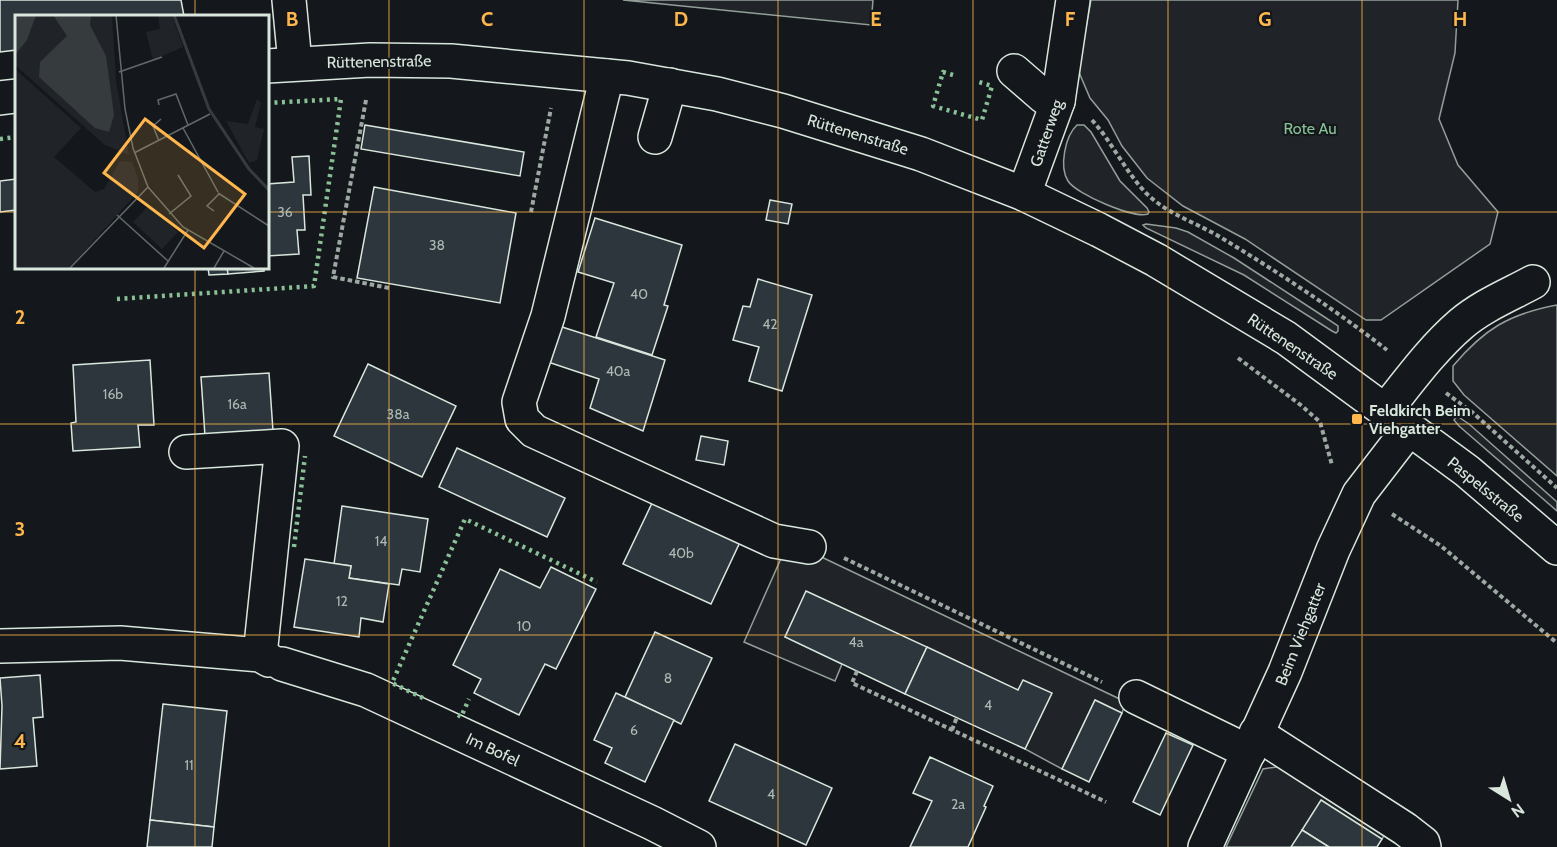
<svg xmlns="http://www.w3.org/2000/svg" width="1557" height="847" viewBox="0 0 1557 847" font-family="Cabin,sans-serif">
<rect width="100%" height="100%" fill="#14181c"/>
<!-- green -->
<g fill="#202428" stroke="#939e99" stroke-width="1.5">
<polygon points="623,0 873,0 871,25"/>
<polygon points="1091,0 1458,0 1455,53 1439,119 1458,165 1498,212 1490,244 1381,320 1366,320 1245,239 1183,206 1147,178 1122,146 1108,120 1090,98 1078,70"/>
<path d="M1077,125h7l7,7 29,49 27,27 2,4 -1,2c-14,5 -72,-20 -80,-33 -9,-14 -3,-45 9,-56z"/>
<polygon points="1146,224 1176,228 1188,232 1234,258 1323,316 1338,326 1338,331 1336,333 1332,331 1244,275 1146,228 1143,225"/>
<path d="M1557,305v171l-93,-81 -11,-14v-15c31,-37 56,-52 104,-61z"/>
<polygon points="1457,416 1469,424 1557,502 1557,511 1459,426 1454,420"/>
<polygon points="813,553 1126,702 1122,713 1095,700 1062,769 1025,749 1051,694 1018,690 807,592 785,637 842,664 835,681 744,642 783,554"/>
<polygon points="1289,765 1386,832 1382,839 1295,847 1226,847 1263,769"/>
</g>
<!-- building -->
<g fill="#2c363c" stroke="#d8e6dc" stroke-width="1.5">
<polygon points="0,0 181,0 184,16 16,16 16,50 0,52"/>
<polygon points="365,125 524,152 520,176 361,149"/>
<polygon points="309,156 311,195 303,195 305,230 297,230 299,254 267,256 267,184 294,182 292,157"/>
<polygon points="16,179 16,210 0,212 0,181"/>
<polygon points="374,187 516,213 500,303 357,278"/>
<polygon points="770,200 792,204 788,224 766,220"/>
<polygon points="595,218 682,245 664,305 668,306 652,355 596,337 614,283 578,272"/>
<polygon points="208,267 227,267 228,274 209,275"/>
<polygon points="227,267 263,267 264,271 228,274"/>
<polygon points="758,279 812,295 782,391 749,381 759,347 733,340 743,306 750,307"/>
<polygon points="559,326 665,360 643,431 590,408 599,379 548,362"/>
<polygon points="150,360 154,425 138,425 140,447 73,451 71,423 76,422 73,365"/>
<polygon points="368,364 456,406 422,477 334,436"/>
<polygon points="269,373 273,431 205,436 201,377"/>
<polygon points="701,436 728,441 724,465 696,460"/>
<polygon points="457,448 565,498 547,537 439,487"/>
<polygon points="653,501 740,542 711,604 623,564"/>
<polygon points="342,506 428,519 420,572 402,569 399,585 349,578 351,566 334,564"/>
<polygon points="305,559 351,566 349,578 389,584 383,622 361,618 359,637 294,627"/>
<polygon points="551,567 596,589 556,669 545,664 519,715 474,693 481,679 453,665 500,569 540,588"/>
<polygon points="806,591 927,647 905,694 785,637"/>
<polygon points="655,632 712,658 681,724 625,697"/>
<polygon points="927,647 1018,690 1023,680 1052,693 1025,749 905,694"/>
<polygon points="40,675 43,717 33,718 37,766 0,769 2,706 0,678"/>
<polygon points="616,693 674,720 645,782 605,763 612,748 594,740"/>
<polygon points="1095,700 1122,713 1089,782 1062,769"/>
<polygon points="163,704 227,711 214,827 150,820"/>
<polygon points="1166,733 1193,745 1160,815 1133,802"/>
<polygon points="735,744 832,788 806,845 709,801"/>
<polygon points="930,757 993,786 984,806 986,807 968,847 910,847 932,801 913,793"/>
<polygon points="1321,800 1382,839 1377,847 1329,847 1302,830"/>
<polygon points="150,820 214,827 212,847 147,847"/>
<polygon points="1302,830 1329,847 1291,847"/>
</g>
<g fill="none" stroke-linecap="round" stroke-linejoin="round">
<defs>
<g id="minor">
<polyline points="289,0 295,63"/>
<polyline points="1014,71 1044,97 1058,101"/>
<polyline points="607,76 548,316 519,402 522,419 534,431 774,541 809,547"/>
<polyline points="655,137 670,85"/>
<polyline points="1024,194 1058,101 1073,0"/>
<path d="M1385,411c24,-30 47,-62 76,-87 21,-18 48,-29 72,-42"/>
<polyline points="186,452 282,446 260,655"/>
<polyline points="0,646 120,643 260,655 269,660"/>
<polyline points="282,664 366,690 652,823 699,847"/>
<polyline points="1136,697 1249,752"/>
<polyline points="1256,733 1405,829 1423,843 1424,847"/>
<polyline points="1205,847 1285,672 1333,550 1359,494 1409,429"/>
</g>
<g id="major">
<polyline points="267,66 370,60 451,61 628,78 717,94 783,111 921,154 1024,194 1099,230 1156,260 1286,338 1467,471 1557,548"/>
<polyline points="0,98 16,96"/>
</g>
</defs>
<!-- minor casing -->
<use href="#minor" stroke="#d8e6dc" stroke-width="36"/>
<!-- major casing -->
<use href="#major" stroke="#d8e6dc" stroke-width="36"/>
<!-- path -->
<g stroke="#9da8a2" stroke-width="4" stroke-dasharray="4.5 3" stroke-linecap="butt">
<polyline points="366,100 333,277 389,288"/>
<path d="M1092,120c20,22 33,51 54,73 21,21 49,29 74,44 58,35 114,72 167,113"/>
<polyline points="531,212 551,108"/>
<polyline points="1238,358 1302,406 1320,422 1332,465"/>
<polyline points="1446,393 1472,412 1557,488"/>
<polyline points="1392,514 1441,546 1557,643"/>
<polyline points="844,558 1102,682"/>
<polyline points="857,671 852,683 1106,802"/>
<polyline points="952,730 957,717"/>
</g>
<!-- minor -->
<use href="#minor" stroke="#14181c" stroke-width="33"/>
<!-- major -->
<use href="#major" stroke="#14181c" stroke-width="33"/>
<!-- hedge -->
<g stroke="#8ac095" stroke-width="4.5" stroke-dasharray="3 4.5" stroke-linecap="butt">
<polyline points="953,75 943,72 933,106 982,120 992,86 979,82"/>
<polyline points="0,139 16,137"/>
<polyline points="117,299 314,286 341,99 267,103"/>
<polyline points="294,547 305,456"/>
<polyline points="423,698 392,683 465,519 597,582"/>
<polyline points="458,715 461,717 469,699"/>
</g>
</g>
<!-- grid -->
<path fill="none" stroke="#ffb74d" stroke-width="1.5" stroke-opacity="0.55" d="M195,0v16M389,0v847M584,0v847M778,0v847M973,0v847M1168,0v847M1362,0v847M0,212h16M267,212h1290M195,267v580M0,424h1557M0,635h1557"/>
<!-- markers -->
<rect fill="#ffb74d" stroke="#14181c" stroke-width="2" x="1351" y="413" width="12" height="12" rx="3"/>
<g text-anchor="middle" stroke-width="4.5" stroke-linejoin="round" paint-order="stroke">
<!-- number labels -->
<g font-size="14" fill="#adbab4">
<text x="285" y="217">36</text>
<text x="437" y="250">38</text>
<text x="639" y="299">40</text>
<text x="770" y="329">42</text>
<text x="618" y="376">40a</text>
<text x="113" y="399">16b</text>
<text x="237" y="409">16a</text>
<text x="398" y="419">38a</text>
<text x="381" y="546">14</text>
<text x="681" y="558">40b</text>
<text x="342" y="606">12</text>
<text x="524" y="631">10</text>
<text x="856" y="647">4a</text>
<text x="668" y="683">8</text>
<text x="988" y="710">4</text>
<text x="634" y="735">6</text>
<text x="189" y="770">11</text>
<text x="771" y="799">4</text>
<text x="958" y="809">2a</text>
</g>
<!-- street labels -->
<g font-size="16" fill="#d8e6dc" stroke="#14181c">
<text transform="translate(379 61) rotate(-1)" y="6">Rüttenenstraße</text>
<text transform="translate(1046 133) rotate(-71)" y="6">Gatterweg</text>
<text transform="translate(858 134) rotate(17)" y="6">Rüttenenstraße</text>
<text transform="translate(1293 346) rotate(34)" y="6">Rüttenenstraße</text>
<text transform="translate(1486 489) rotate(39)" y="6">Paspelsstraße</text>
<text transform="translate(1300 634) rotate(-68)" y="6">Beim Viehgatter</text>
<text transform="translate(493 749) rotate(25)" y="6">Im Bofel</text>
</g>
<!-- park labels -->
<g font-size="16" fill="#8ac095" stroke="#14181c">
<text x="1310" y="134">Rote Au</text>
</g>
<!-- poi labels -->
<g font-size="16" font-weight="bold" fill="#d8e6dc" stroke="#14181c" text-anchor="start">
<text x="1369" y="416">Feldkirch Beim<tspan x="1369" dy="18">Viehgatter</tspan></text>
</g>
</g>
<!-- overview -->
<g transform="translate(15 15)">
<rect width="254" height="254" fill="#14181c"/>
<path d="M0,0h97l4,66 13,74 -24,-10 -90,-80zM143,0h14l11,32 -30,13 -7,-28 14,-3zM0,54l66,59 -27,29 41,35 9,-3 16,-28 12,1 6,16v14l-69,76h-54zM242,84l4,4 -6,24 9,2 -7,31 -8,3 -23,-42 22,3zM134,190l29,27 -16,17 -29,-27z" fill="#202428"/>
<path d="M0,0h21l-9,25 -12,15zM38,0h38l-1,10 16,31 8,59 -5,17 -14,-4 -56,-51 1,-15 27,-26z" fill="#363b3e"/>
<path fill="none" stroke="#363b3e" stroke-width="3" d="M159,0l35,94 40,60 20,21"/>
<path fill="none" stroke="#626a69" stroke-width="1.5" d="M101,0l9,94 8,39 15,39 35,40 71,41M104,57l43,-15M144,90l-1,-5 18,-6 12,31M168,113l35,64M144,126l-6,-15 8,-7M119,138l76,-39M203,178l51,33M199,196l-7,-5 12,-12M154,199l22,-18 -13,-21M102,200l51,46M55,253l78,-81M149,253l24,-38M199,253l10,-17"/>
<path fill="#ffb74d" fill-opacity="0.15" stroke="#ffb74d" stroke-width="3" d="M130,104l100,75 -41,54 -100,-75z"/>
<rect width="254" height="254" fill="none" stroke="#d8e6dc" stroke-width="3"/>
</g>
<g font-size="20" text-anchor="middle" font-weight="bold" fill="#ffb74d" stroke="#14181c" stroke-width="4.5" stroke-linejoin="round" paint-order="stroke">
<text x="292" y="26">B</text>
<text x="487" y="26">C</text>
<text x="681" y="26">D</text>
<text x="876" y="26">E</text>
<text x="1070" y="26">F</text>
<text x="1265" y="26">G</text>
<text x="1460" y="26">H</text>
<text x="20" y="324">2</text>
<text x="20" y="536">3</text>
<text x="20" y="748">4</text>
</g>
<!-- north arrow -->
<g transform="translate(1509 799) rotate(143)" stroke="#14181c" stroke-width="4.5" paint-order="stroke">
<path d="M0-4.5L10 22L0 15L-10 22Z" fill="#d8e6dc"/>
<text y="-9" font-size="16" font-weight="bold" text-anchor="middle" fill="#d8e6dc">N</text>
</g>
</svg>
